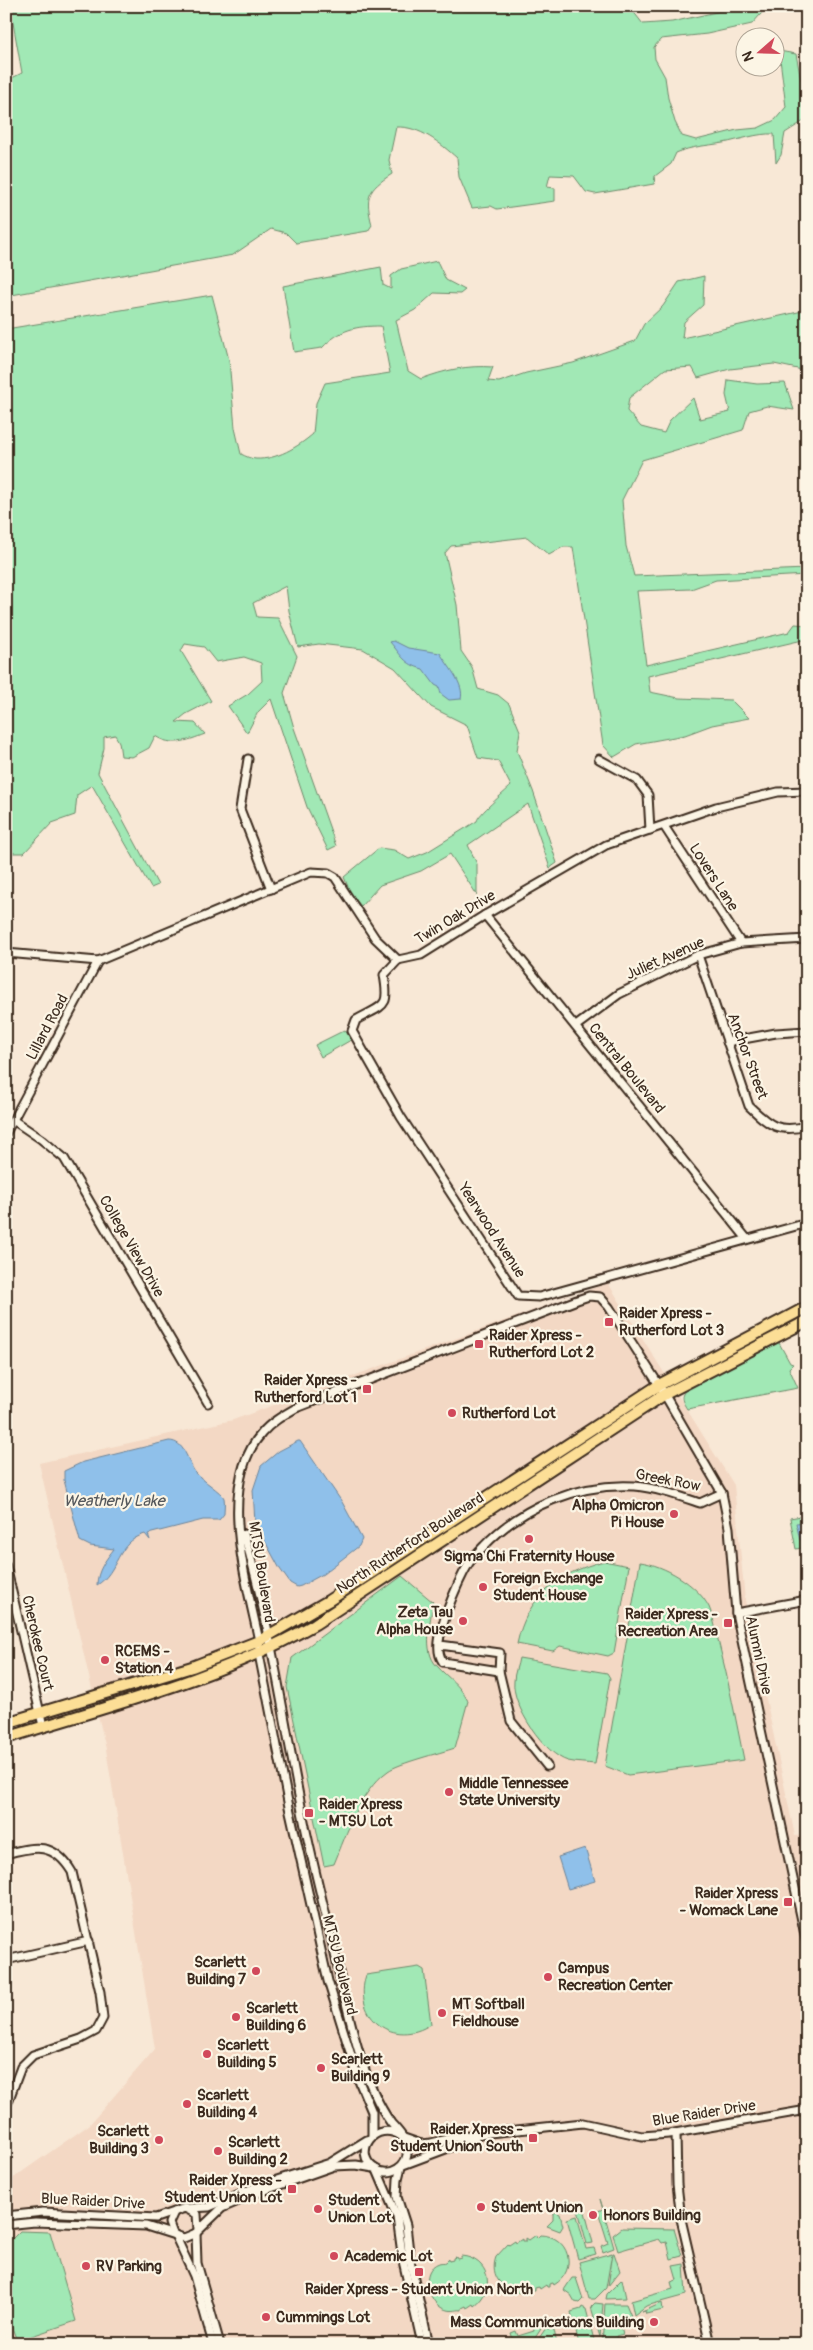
<svg xmlns="http://www.w3.org/2000/svg" width="813" height="2350" viewBox="0 0 813 2350" font-family="Pangolin,sans-serif">
<rect width="100%" height="100%" fill="#f8e8d6"/>
<filter id="ink" filterUnits="userSpaceOnUse"><feTurbulence type="fractalNoise" baseFrequency=".02" numOctaves="2"/><feDisplacementMap in="SourceGraphic" scale="10" xChannelSelector="R" yChannelSelector="G"/><feConvolveMatrix kernelMatrix="1 2 1 2 8 2 1 2 1" color-interpolation-filters="sRGB"/></filter>
<g filter="url(#ink)">
<!-- built -->
<polygon fill="#f3d8c4" points="608,1283 734,1485 745,1600 795,1836 807,1835 807,2344 6,2344 6,2183 89,2125 155,2049 106,1749 39,1463 233,1420"/>
<!-- green -->
<g fill="#a1e8b5" stroke="#6e896a">
<path d="M10,6h441c13,10 39,2 54,0 11,-1 22,6 32,0h92l14,18 29,-2 71,-16h25l-16,18 -45,10 -46,5 -7,8 1,12 10,18 3,21 7,24 7,14 14,4 41,-10 21,-2 17,-8 11,-13 -7,-56 17,3 5,26h6v39l-22,14 -4,22 -5,8 -2,-29c-17,-1 -34,6 -51,9 -17,3 -31,3 -47,10l-5,11 -16,12 -1,8 -59,10 -9,-2 -12,-16 -24,-1 -3,12 8,1v13l-58,8 -6,-3 -19,2 -13,-31 -2,-19c-17,-15 -37,-32 -61,-31l-7,33 3,14c-25,16 -27,23 -20,51l-4,6 -72,12 -10,-10 -15,-4 -38,26 -227,41v-215l16,-8z"/>
<path d="M437,261l9,19 19,10 -5,4 -26,-1 -19,17 -19,10 12,51 13,8c24,-9 46,-14 72,-12l-5,14 11,1 27,-9 47,-10 62,-22 9,-17 19,-18 16,-24 25,-6 -1,29 -19,17 -2,16 125,-28v61l-33,-7 -44,5 -32,9 -6,-11 -27,2 -36,29 -2,13 14,16 23,6 6,-13 23,-22 7,21 30,-7 -4,-17 2,-15 29,4 28,-1 9,27 -27,-4 -18,5 -6,19 -101,30 -20,40 4,46 8,30 173,-7v6l-91,5 -25,9 -54,2 9,74 143,-33 6,-8 12,1v14l-159,37 2,16 29,6 52,2 18,18 -37,7 -27,10 -49,9 -22,13 -11,-12 -30,-198h-10l-14,8 -22,-18 -76,9 -6,7 12,52 4,46 11,16 6,22 20,6 11,9 11,27 -3,20 16,40 24,72 -7,5 -22,-64 -60,41 9,19v31l-27,-41 -29,17 -41,14 -19,21 -10,-12 -7,-17 35,-29 15,2 15,9 18,-7 50,-31c1,-7 27,-28 34,-35l-13,-25 -20,-3 -11,-33 -36,-18 -36,-39 -32,-19 -44,-5 -21,3 -9,-36 -3,-25 -33,17 4,14 21,1 19,38 -13,37 10,35 42,118 -8,4 -21,-43 -36,-108 -13,13 -11,21 -19,-27 20,-12 14,-13 -1,-18 -17,-6 -28,5 -12,-15 -19,-3 -4,7 30,50 -25,13 -10,8 19,1 10,11c-18,7 -33,13 -50,2l-6,12 -17,9 -11,-1 -2,-14 -4,-7 -11,2v11l-6,25 60,112 -7,3 -59,-103 -15,10 -2,20 -23,8 -28,30h-18v-524l206,-34 17,65 6,68 6,26c4,2 10,5 15,5 20,1 42,-12 57,-25l3,-31 9,-20 65,-10 -9,-47c-25,0 -41,3 -59,22l-28,4 -11,-66 98,-19 2,18 8,4v-13l10,-7z"/>
<polygon points="345,1030 351,1040 321,1057 315,1045"/>
<path d="M778,1341l12,22 3,1 -4,4 9,20 -111,21c-5,-8 -8,-13 0,-20z"/>
<polygon points="807,1515 807,1547 796,1549 790,1518"/>
<path d="M604,1561l25,5 -15,87 -6,3 -48,-10 -7,5 -36,-7c10,-48 41,-71 87,-83z"/>
<path d="M640,1562c24,3 57,22 69,45 5,11 7,25 10,37 10,38 17,77 25,116l-116,15 -23,-9z"/>
<path d="M402,1576l31,26c-2,18 -11,49 4,64 12,13 22,18 31,35l-13,47c-15,5 -56,15 -67,23 -28,20 -41,62 -54,93l-10,2 -37,-179 5,-29z"/>
<path d="M519,1658l88,15 3,5 -15,86c-8,-1 -18,-1 -27,-3 -23,-6 -57,-56 -54,-80 0,-8 4,-16 5,-23z"/>
<path d="M419,1967l5,3 7,54c-37,25 -79,-6 -65,-49z"/>
<polygon points="600,2199 614,2248 603,2252 601,2246 608,2243 598,2211 603,2209"/>
<polygon points="584,2208 593,2243 587,2244 578,2210"/>
<polygon points="556,2212 560,2214 563,2226 560,2231 547,2226 553,2220 553,2214"/>
<polygon points="577,2216 586,2249 594,2248 596,2254 578,2259 567,2219"/>
<polygon points="622,2228 674,2229 682,2256 671,2259 667,2242 662,2243 659,2239 618,2251 613,2235"/>
<polygon points="20,2231 50,2232 76,2321 17,2341 6,2312 6,2241 10,2241"/>
<path d="M536,2235l1,3 3,-3c29,0 39,35 14,50l-1,-2 -4,1v3h-2l-1,-2 -6,4 -1,-2 -4,1v2h-7v2l-3,-2 -4,3c-18,-2 -32,-17 -25,-36l12,-13 1,1 6,-4 1,2 6,-4v2h4v-3l3,2z"/>
<polygon points="612,2253 606,2288 595,2299 589,2299 579,2262"/>
<polygon points="614,2253 620,2271 608,2286 613,2253"/>
<path d="M461,2256c28,2 36,33 13,50l-1,-2 -6,4 -1,-2 -4,2v2c-6,-1 -11,3 -20,-2 -14,-7 -23,-38 -3,-45 3,-1 5,0 7,-1l3,-3v2l4,-1v-2l3,-1 1,2 4,-1z"/>
<polygon points="684,2264 686,2295 646,2306 634,2315 631,2301 673,2289 671,2282 677,2280 673,2266"/>
<polygon points="572,2278 576,2278 583,2299 579,2303 575,2302 571,2295 564,2290"/>
<polygon points="622,2279 626,2298 606,2299 607,2294"/>
<polygon points="595,2303 603,2304 600,2337 591,2307"/>
<polygon points="662,2303 663,2310 646,2314 645,2311 642,2312"/>
<polygon points="605,2304 626,2304 631,2316 625,2317 626,2321 620,2323 623,2334 616,2336 618,2344 602,2344"/>
<polygon points="582,2307 586,2309 595,2344 579,2344 571,2312 581,2309"/>
<polygon points="536,2321 541,2329 531,2344 514,2343 511,2333 516,2331 518,2336 534,2331 532,2322"/>
<polygon points="546,2328 554,2330 557,2344 535,2344"/>
</g>
<!-- water -->
<g fill="#8fc0ea" stroke="#6d8498">
<path d="M394,641l14,7 32,5c7,12 25,31 21,46l-12,1 -8,-6 -2,-7 -4,-2 -12,-16c-19,-5 -21,-13 -33,-27z"/>
<path d="M169,1441c16,0 18,20 26,31 6,8 27,20 29,26 1,5 0,11 0,16l-5,6h-16l-55,14 2,6 -5,-6c-29,8 -26,38 -48,51 0,-14 9,-26 17,-36l-24,-3 -10,-5 -16,-61v-9l19,-9z"/>
<polygon points="298,1441 300,1441 342,1502 362,1539 359,1546 323,1574 301,1586 297,1587 290,1583 280,1569 255,1523 253,1490 261,1466 279,1451"/>
<polygon points="807,1522 807,1538 800,1540 796,1523"/>
<polygon points="585,1848 595,1881 568,1889 558,1857"/>
</g>
<g fill="none" stroke-linecap="round" stroke-linejoin="round">
<defs>
<g id="street">
<polyline points="248,759 240,809 271,889"/>
<polyline points="599,759 637,780 648,795 650,830"/>
<polyline points="664,826 741,943"/>
<polyline points="485,915 747,1239"/>
<polyline points="6,953 98,961 311,872 328,873 335,877 375,938 398,960"/>
<path d="M698,955l51,151c21,20 29,27 58,20"/>
<path d="M398,960l-14,15c6,34 0,29 -28,45l-4,11 49,86 117,179 21,1 268,-74"/>
<polyline points="398,960 421,955 485,915 606,845 716,807 778,792 807,791"/>
<polyline points="576,1026 619,994 698,955 741,943 807,939"/>
<polyline points="727,1042 776,1033 807,1031"/>
<polyline points="13,1120 41,1139 64,1158 208,1403"/>
<polyline points="6,1133 98,961"/>
<path d="M244,1534c26,89 39,181 57,272 9,48 22,96 33,144 12,52 26,130 57,173 6,7 15,16 16,25 3,18 -18,31 -33,20 -22,-16 1,-49 27,-32"/>
<polyline points="6,1566 43,1726"/>
<polyline points="736,1613 807,1600"/>
<path d="M440,1645l60,8 -1,18 -56,-9c-10,-14 0,-36 4,-51 6,-16 13,-33 22,-48 4,-6 10,-12 15,-17 38,-40 95,-63 150,-60 23,2 45,10 66,17l22,-10"/>
<polyline points="499,1671 511,1721 547,1766"/>
<path d="M6,1854c29,-8 48,-12 66,18l28,120 3,26 -7,13 -15,8 -48,16 -12,12 -15,40"/>
<polyline points="6,1960 89,1941"/>
<polyline points="676,2133 677,2184 681,2219 710,2344"/>
<path d="M372,2136v-24l-13,-31 -31,-100 -39,-174 -30,-153v-13c-12,-59 -43,-157 3,-208 9,-11 22,-18 34,-25l281,-108 12,-4 11,1 9,10 50,78 63,108 7,35 7,85 71,331"/>
<polyline points="404,2138 421,2144 431,2143 461,2136 583,2123 642,2136 669,2134 807,2110"/>
<polyline points="403,2165 475,2138"/>
<polyline points="401,2167 398,2179 397,2197 406,2225 410,2261 429,2344"/>
<polyline points="377,2170 397,2217 403,2261 422,2344"/>
<polyline points="190,2208 209,2207 258,2186 330,2163 367,2140"/>
<polyline points="6,2216 43,2212 156,2218 185,2208 197,2214 198,2230"/>
<polyline points="6,2225 35,2222 146,2226 184,2238 196,2233 222,2208 257,2193 334,2166 356,2165 374,2168"/>
<polyline points="196,2233 197,2263 220,2344"/>
<polyline points="173,2234 169,2223 174,2212"/>
<polyline points="175,2235 194,2276 213,2344"/>
</g>
<g id="primary">
<polyline points="6,1723 192,1667 259,1641 328,1601 659,1385 807,1307"/>
<path d="M6,1738c105,-33 213,-59 309,-114l350,-230 142,-73"/>
</g>
</defs>
<!-- street casing -->
<use href="#street" stroke="#3b2a1e" stroke-width="11"/>
<!-- primary casing -->
<use href="#primary" stroke="#3b2a1e" stroke-width="14"/>
<!-- street -->
<use href="#street" stroke="#fcf5e5" stroke-width="7"/>
<!-- primary -->
<use href="#primary" stroke="#fcde96" stroke-width="10"/>
</g>
</g>
<!-- markers -->
<g fill="#d1495b" stroke="#fcf5e5" stroke-width="2">
<rect x="604" y="1317" width="10" height="10" rx="2.5"/>
<rect x="474" y="1339" width="10" height="10" rx="2.5"/>
<rect x="362" y="1384" width="10" height="10" rx="2.5"/>
<circle cx="452" cy="1413" r="5"/>
<circle cx="674" cy="1514" r="5"/>
<circle cx="529" cy="1539" r="5"/>
<circle cx="483" cy="1587" r="5"/>
<circle cx="463" cy="1621" r="5"/>
<rect x="723" y="1618" width="10" height="10" rx="2.5"/>
<circle cx="105" cy="1660" r="5"/>
<circle cx="449" cy="1792" r="5"/>
<rect x="304" y="1808" width="10" height="10" rx="2.5"/>
<rect x="783" y="1897" width="10" height="10" rx="2.5"/>
<circle cx="256" cy="1971" r="5"/>
<circle cx="548" cy="1977" r="5"/>
<circle cx="442" cy="2013" r="5"/>
<circle cx="236" cy="2017" r="5"/>
<circle cx="207" cy="2054" r="5"/>
<circle cx="321" cy="2068" r="5"/>
<circle cx="187" cy="2104" r="5"/>
<rect x="528" y="2133" width="10" height="10" rx="2.5"/>
<circle cx="159" cy="2140" r="5"/>
<circle cx="218" cy="2151" r="5"/>
<rect x="287" y="2184" width="10" height="10" rx="2.5"/>
<circle cx="481" cy="2207" r="5"/>
<circle cx="318" cy="2209" r="5"/>
<circle cx="593" cy="2215" r="5"/>
<circle cx="334" cy="2256" r="5"/>
<circle cx="86" cy="2266" r="5"/>
<rect x="414" y="2267" width="10" height="10" rx="2.5"/>
<circle cx="266" cy="2317" r="5"/>
<circle cx="654" cy="2322" r="5"/>
</g>
<g text-anchor="middle" stroke-width="4.5" stroke-linejoin="round" paint-order="stroke">
<!-- street labels -->
<g font-size="15" fill="#3b2a1e" stroke="#fcf5e5">
<text transform="translate(714 877) rotate(57)" y="5">Lovers Lane</text>
<text transform="translate(455 917) rotate(-31)" y="5">Twin Oak Drive</text>
<text transform="translate(665 958) rotate(-24)" y="5">Juliet Avenue</text>
<text transform="translate(47 1027) rotate(-62)" y="5">Lillard Road</text>
<text transform="translate(748 1056) rotate(70)" y="5">Anchor Street</text>
<text transform="translate(627 1068) rotate(51)" y="5">Central Boulevard</text>
<text transform="translate(492 1230) rotate(57)" y="5">Yearwood Avenue</text>
<text transform="translate(132 1246) rotate(60)" y="5">College View Drive</text>
<text transform="translate(668 1480) rotate(11)" y="5">Greek Row</text>
<text transform="translate(410 1543) rotate(-33)" y="5">North Rutherford Boulevard</text>
<text transform="translate(262 1572) rotate(81)" y="5">MTSU Boulevard</text>
<text transform="translate(38 1643) rotate(77)" y="5">Cherokee Court</text>
<text transform="translate(759 1655) rotate(78)" y="5">Alumni Drive</text>
<text transform="translate(340 1965) rotate(76)" y="5">MTSU Boulevard</text>
<text transform="translate(704 2113) rotate(-9)" y="5">Blue Raider Drive</text>
<text transform="translate(93 2201) rotate(3)" y="5">Blue Raider Drive</text>
</g>
<!-- poi labels -->
<g font-size="15" font-weight="bold" fill="#3b2a1e" stroke="#fcf5e5" text-anchor="start">
<text x="619" y="1318">Raider Xpress -<tspan x="619" dy="17">Rutherford Lot 3</tspan></text>
<text x="489" y="1340">Raider Xpress -<tspan x="489" dy="17">Rutherford Lot 2</tspan></text>
<text x="357" y="1385" text-anchor="end">Raider Xpress -<tspan x="357" dy="17">Rutherford Lot 1</tspan></text>
<text x="462" y="1418">Rutherford Lot</text>
<text x="664" y="1510" text-anchor="end">Alpha Omicron<tspan x="664" dy="17">Pi House</tspan></text>
<text x="529" y="1561" text-anchor="middle">Sigma Chi Fraternity House</text>
<text x="493" y="1583">Foreign Exchange<tspan x="493" dy="17">Student House</tspan></text>
<text x="453" y="1617" text-anchor="end">Zeta Tau<tspan x="453" dy="17">Alpha House</tspan></text>
<text x="718" y="1619" text-anchor="end">Raider Xpress -<tspan x="718" dy="17">Recreation Area</tspan></text>
<text x="115" y="1656">RCEMS -<tspan x="115" dy="17">Station 4</tspan></text>
<text x="459" y="1788">Middle Tennessee<tspan x="459" dy="17">State University</tspan></text>
<text x="319" y="1809">Raider Xpress<tspan x="319" dy="17">- MTSU Lot</tspan></text>
<text x="778" y="1898" text-anchor="end">Raider Xpress<tspan x="778" dy="17">- Womack Lane</tspan></text>
<text x="246" y="1967" text-anchor="end">Scarlett<tspan x="246" dy="17">Building 7</tspan></text>
<text x="558" y="1973">Campus<tspan x="558" dy="17">Recreation Center</tspan></text>
<text x="452" y="2009">MT Softball<tspan x="452" dy="17">Fieldhouse</tspan></text>
<text x="246" y="2013">Scarlett<tspan x="246" dy="17">Building 6</tspan></text>
<text x="217" y="2050">Scarlett<tspan x="217" dy="17">Building 5</tspan></text>
<text x="331" y="2064">Scarlett<tspan x="331" dy="17">Building 9</tspan></text>
<text x="197" y="2100">Scarlett<tspan x="197" dy="17">Building 4</tspan></text>
<text x="523" y="2134" text-anchor="end">Raider Xpress -<tspan x="523" dy="17">Student Union South</tspan></text>
<text x="149" y="2136" text-anchor="end">Scarlett<tspan x="149" dy="17">Building 3</tspan></text>
<text x="228" y="2147">Scarlett<tspan x="228" dy="17">Building 2</tspan></text>
<text x="282" y="2185" text-anchor="end">Raider Xpress -<tspan x="282" dy="17">Student Union Lot</tspan></text>
<text x="328" y="2205">Student<tspan x="328" dy="17">Union Lot</tspan></text>
<text x="491" y="2212">Student Union</text>
<text x="603" y="2220">Honors Building</text>
<text x="344" y="2261">Academic Lot</text>
<text x="96" y="2271">RV Parking</text>
<text x="419" y="2294" text-anchor="middle">Raider Xpress - Student Union North</text>
<text x="276" y="2322">Cummings Lot</text>
<text x="644" y="2327" text-anchor="end">Mass Communications Building</text>
</g>
<!-- water labels -->
<g font-size="16" font-style="italic" fill="#54575b" stroke="#fcf5e5">
<text x="114" y="1506">Weatherly Lake</text>
</g>
</g>
<!-- margin -->
<rect width="813" height="2350" fill="none" stroke="#fcf5e5" stroke-width="25"/>
<rect x="12" y="12" width="788" height="2325" fill="none" stroke="#3b2a1e" stroke-width="2" filter="url(#ink)"/>
<!-- north arrow -->
<g transform="translate(760 52) rotate(250)"><circle r="24" fill="#fcf5e5" stroke="#afa495"/>
<path d="M0-4L9 19L0 12L-9 19Z" fill="#d1495b"/>
<text y="-8" font-size="14" font-weight="bold" text-anchor="middle" fill="#3b2a1e">N</text>
</g>
</svg>
